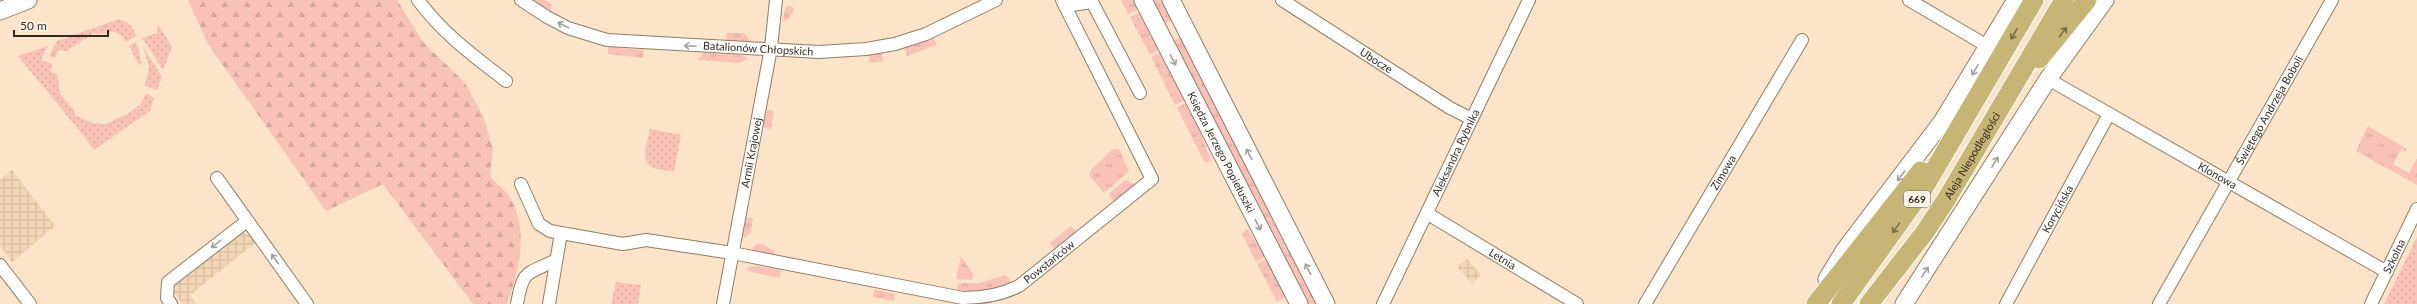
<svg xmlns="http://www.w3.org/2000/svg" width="2417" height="304" viewBox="0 0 2417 304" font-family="Lato,sans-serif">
<defs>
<pattern id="industrial-grid" width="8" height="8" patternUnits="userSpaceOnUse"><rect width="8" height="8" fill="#f2d6b6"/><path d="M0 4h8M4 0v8" fill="none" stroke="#d0b89c"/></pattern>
<pattern id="grass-tufts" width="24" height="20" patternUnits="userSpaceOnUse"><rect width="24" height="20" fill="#f9c2b8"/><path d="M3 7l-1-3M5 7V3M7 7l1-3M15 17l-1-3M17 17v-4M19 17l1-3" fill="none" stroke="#d6a79e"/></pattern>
<pattern id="forest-firs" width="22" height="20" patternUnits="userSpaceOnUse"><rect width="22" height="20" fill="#f9c2b8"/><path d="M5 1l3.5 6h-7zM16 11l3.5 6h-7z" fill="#d6a79e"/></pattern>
<pattern id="park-dots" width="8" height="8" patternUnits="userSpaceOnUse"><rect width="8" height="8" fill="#f9c2b8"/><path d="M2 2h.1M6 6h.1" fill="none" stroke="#d6a79e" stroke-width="1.8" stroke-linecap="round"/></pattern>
</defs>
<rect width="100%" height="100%" fill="#fbe4c9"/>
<!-- industrial -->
<g fill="url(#industrial-grid)">
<polygon points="12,170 55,226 12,262 0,246 0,180"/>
<polygon points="240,233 250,233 256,242 190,295 196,304 183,304 174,293 175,285"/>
<polygon points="1467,259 1481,275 1472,283 1457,267"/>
</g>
<!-- grass -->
<g fill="url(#grass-tufts)">
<polygon points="530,0 545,0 552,4 549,12"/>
<polygon points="1121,0 1134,0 1139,9 1128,14"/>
<polygon points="1151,0 1164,0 1173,20 1164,24"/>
<polygon points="786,6 793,7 794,11 789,19 782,21"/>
<polygon points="1140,12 1160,49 1150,55 1130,17"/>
<polygon points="726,33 744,33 750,41 726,41"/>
<polygon points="1180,36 1319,304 1307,304 1172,40 1178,39"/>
<polygon points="934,38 937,45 907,56 905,48"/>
<polygon points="608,47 644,50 643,58 608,54"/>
<polygon points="1161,52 1185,100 1175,105 1151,57"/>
<polygon points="704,53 741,55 748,58 740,63 697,60"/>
<polygon points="881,53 883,61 870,63 869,58 872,54"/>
<polygon points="1188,102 1195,117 1211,161 1205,163 1177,108"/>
<polygon points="767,110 774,111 771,129 763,128"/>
<polygon points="2368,126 2407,149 2406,152 2401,149 2393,164 2409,173 2417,158 2417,185 2356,151"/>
<polygon points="1113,149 1119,149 1129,171 1104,193 1089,175 1091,170"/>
<polygon points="1125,180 1134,184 1114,201 1109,194"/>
<polygon points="745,217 753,218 750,234 744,238 742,232"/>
<polygon points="1071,226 1076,232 1055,249 1050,243"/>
<polygon points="1247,229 1266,256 1256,262 1242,234"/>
<polygon points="757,244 763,244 775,252 774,257 751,250"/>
<polygon points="961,256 973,274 972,280 956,279"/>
<polygon points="1267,259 1287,296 1277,302 1257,264"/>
<polygon points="758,266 781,270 780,278 747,271 748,267"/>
<polygon points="1006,275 1011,282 991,290 957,291 958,283 979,283"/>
<polygon points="874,289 895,294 894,301 873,297"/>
</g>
<!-- forest -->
<path fill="url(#forest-firs)" d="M188,0h209l26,42 42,41 18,33 10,32 -3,28c6,8 14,12 19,20 21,33 10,74 -2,108h-34l-90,-120 -57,27 -118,-167z"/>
<!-- park -->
<g fill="url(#park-dots)">
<path d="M119,19c8,3 15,7 17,17l-10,6c-12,-19 -20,-4 -32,-9l-28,18 -8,-1 -3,8 -6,-2 8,-15z"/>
<polygon points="158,24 172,47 163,70 142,38 157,33"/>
<polygon points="136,42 142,64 139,65 129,46"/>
<path d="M48,46l-7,14 12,4 -3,7 7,3 3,20 15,17 -1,4 18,8 14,1 23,-11 12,-9 5,-11 8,5 -4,13 -56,39c-24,-33 -51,-62 -76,-94z"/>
<polygon points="143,46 162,77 157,90 145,86 149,67"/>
<path d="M650,129l31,6 -7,36c-36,-1 -30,-14 -24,-42z"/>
<polygon points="2417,237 2417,304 2384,304"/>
<polygon points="616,282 641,285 638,304 611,304"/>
</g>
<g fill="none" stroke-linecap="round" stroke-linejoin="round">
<defs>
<g id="minor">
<path d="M418,0c24,33 56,56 88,81"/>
<path id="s1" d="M521,0l26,17 21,11 39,12 212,12 47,-3 29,-5 31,-10 70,-34"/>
<path id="s2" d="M1282,0l168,108 22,11"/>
<polyline points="1909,0 1989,47"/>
<polyline points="1065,6 1092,2 1140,93"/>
<path id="s3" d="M2048,79l339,193"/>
<polyline points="217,178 307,304"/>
<path id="s4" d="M521,184l18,40 11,7 73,13 23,-4 86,13 231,45c20,0 38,-3 56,-12l133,-107 -90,-179"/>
<path id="s5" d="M1428,214l149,90"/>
<polyline points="0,265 30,304"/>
<polyline points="171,304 167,298 168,282 247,221"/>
<path d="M517,304c6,-35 9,-29 39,-44"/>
<polyline points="549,304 561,233"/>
<path id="s6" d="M723,304l48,-256 5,-48"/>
<path id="s7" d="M1383,304l146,-304"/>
<path id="s8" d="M1645,304l157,-264"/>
<path id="s9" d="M2006,304l103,-190"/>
<path id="s10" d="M2159,304l173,-304"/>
<path id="s11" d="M2371,304l46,-95"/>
</g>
<g id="secondary">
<path id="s12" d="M1143,0l156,304"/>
<polyline points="1171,0 1326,304"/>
<polyline points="0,11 28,0"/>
<polyline points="1827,279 1844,251 1942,122 2016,0"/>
<polyline points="1904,304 2048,79 2105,0"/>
</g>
<g id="primary">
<polyline points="2039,59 2087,0"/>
<polyline points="1816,304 1921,171"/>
<polyline points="1841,304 1922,191 2034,0"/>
<path id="s13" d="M1869,304l56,-72 21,-32 118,-200"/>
</g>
</defs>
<!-- minor casing -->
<use href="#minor" stroke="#917d64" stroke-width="14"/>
<!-- secondary casing -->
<use href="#secondary" stroke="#917d64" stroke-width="19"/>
<!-- primary casing -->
<use href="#primary" stroke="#fff" stroke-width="21"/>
<!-- minor -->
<use href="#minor" stroke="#fff" stroke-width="12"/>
<!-- secondary -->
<use href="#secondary" stroke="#fff" stroke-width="17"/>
<!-- primary -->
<use href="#primary" stroke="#c6b575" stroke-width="19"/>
</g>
<!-- one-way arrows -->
<defs><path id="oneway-shaft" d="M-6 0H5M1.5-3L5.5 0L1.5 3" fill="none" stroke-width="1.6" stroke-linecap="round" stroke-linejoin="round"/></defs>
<g stroke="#a3a09b">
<use href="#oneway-shaft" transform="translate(563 25) rotate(-154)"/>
<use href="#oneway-shaft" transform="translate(690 46) rotate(-177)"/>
<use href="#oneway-shaft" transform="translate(1173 60) rotate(63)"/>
<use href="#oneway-shaft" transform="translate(1975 70) rotate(121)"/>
<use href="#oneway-shaft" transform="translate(1249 154) rotate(-117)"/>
<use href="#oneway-shaft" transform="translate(1995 162) rotate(-58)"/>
<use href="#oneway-shaft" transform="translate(1901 176) rotate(127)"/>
<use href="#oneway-shaft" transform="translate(1258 225) rotate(63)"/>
<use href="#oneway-shaft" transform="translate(216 244) rotate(142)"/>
<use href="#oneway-shaft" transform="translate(275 259) rotate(-126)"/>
<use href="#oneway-shaft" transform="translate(1308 269) rotate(-117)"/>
<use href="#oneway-shaft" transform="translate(1925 272) rotate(-56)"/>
</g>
<g stroke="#756946">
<use href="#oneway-shaft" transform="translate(2063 32) rotate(-51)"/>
<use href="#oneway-shaft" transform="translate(2014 34) rotate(120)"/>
<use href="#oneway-shaft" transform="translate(1896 228) rotate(125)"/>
</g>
<g text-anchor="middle" stroke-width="4" stroke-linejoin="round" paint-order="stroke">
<!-- shield labels -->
<rect fill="#fdf4e9" stroke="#70675c" stroke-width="1" x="1904" y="191" width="26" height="16" rx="3"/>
<g font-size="10" font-weight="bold" fill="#332b20">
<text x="1917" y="203">669</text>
</g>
<!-- street labels -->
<g font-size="11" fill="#332b20" stroke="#fdf4e9">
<text dy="4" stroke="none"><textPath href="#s1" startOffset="247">Batalionów Chłopskich</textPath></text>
<text dy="4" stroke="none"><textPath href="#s2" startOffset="112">Ubocze</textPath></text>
<text dy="4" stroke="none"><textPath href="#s10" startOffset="223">Świętego Andrzeja Boboli</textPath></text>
<text dy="4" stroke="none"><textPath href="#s6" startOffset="154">Armii Krajowej</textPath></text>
<text dy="4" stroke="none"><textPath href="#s12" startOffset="171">Księdza Jerzego Popiełuszki</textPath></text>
<text dy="4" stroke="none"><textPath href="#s7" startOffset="168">Aleksandra Rybnika</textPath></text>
<text dy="4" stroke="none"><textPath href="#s13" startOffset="181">Aleja Niepodległości</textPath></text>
<text dy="4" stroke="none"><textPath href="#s8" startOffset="153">Zimowa</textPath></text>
<text dy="4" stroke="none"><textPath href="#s3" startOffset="195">Klonowa</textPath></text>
<text dy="4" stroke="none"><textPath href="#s9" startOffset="108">Korycińska</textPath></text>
<text dy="4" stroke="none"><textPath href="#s11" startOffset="53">Szkolna</textPath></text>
<text dy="4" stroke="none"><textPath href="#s5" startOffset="87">Letnia</textPath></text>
<text dy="4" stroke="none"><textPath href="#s4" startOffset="573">Powstańców</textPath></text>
</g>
</g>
<!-- scale -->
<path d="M14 30v6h94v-6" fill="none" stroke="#332b20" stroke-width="2"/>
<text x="20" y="30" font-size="12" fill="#332b20" stroke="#fdf4e9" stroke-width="3" paint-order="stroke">50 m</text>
</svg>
